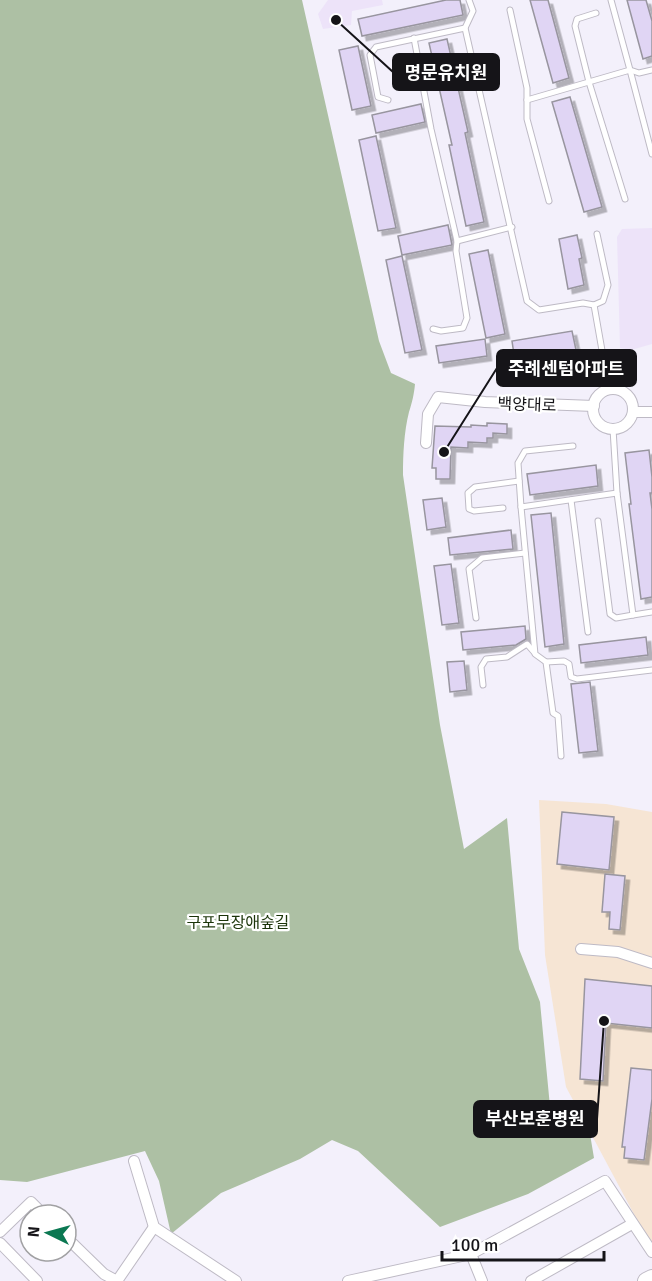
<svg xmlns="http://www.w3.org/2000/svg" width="652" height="1281" viewBox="0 0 652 1281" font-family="Signika,'Noto Sans KR',sans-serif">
<defs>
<filter id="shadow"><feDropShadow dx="4.5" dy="4.5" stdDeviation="0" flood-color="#0004"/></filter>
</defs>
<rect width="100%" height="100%" fill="#f3f0fb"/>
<!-- education -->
<g fill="#ede3f9">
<polygon points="328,0 382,0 383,5 352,11 351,25 323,29 318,14"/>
<polygon points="652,228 652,344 631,350 620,348 617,237 622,229"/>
</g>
<!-- medical -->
<polygon fill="#f6e5d4" points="539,800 606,804 652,812 652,1243 643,1231 566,1087 545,955"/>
<!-- forest -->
<path fill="#adc0a4" d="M0,0h302l77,341 12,32 24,11c-1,11 -3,18 -6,28 -5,20 -6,42 -6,63l37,250 24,124 43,-31 12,131 21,53 11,115 36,-1 7,42 -66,36 -88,33 -82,-76 -26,-11 -32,19 -79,34 -50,41 -12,-53 -14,-30 -118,31 -27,-2z"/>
<!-- building -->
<g fill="#e0d5f4" stroke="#98959f" stroke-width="1.5" filter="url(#shadow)">
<polygon points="446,0 460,0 463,15 362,36 358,19"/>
<polygon points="530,0 548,0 569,78 553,83"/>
<polygon points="627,0 646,0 652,21 652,56 643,59"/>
<polygon points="447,39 468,132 465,133 484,222 466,226 449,145 452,145 429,43"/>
<polygon points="358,46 371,106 352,110 339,50"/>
<polygon points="570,97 602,207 584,212 552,102"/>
<polygon points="421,104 425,122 376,133 372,115"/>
<polygon points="376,136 396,228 378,231 359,140"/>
<polygon points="448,225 452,245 402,255 398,236"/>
<polygon points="577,235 582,258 579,259 584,285 568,289 559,239"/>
<polygon points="488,250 505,334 486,338 469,254"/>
<polygon points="402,256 422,350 405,353 386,260"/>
<polygon points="572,331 576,350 515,361 512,341"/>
<polygon points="485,339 487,356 439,363 436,346"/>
<polygon points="487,423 507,424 507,434 493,433 493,438 487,438 487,443 468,442 468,448 451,447 450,479 436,479 436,468 432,468 435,426 471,427 471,425 487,426"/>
<polygon points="649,450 652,477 652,493 650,493 652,509 652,597 641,599 629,504 631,504 625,453"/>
<polygon points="596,465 598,486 530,495 527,474"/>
<polygon points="442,498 446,527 427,530 423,500"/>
<polygon points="551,513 564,644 545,647 531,515"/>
<polygon points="511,530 513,549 450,555 448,538"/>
<polygon points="451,564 459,623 442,625 434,566"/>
<polygon points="525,626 526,639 516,645 463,650 461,632"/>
<polygon points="646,637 648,655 581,663 579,645"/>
<polygon points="464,661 467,690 450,692 447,662"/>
<polygon points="590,682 598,751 579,753 571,684"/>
<polygon points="562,812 614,817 609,870 557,864"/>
<polygon points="605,874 625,876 620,930 609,929 610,912 602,912"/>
<polygon points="585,979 652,986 652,1028 606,1023 603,1081 580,1079"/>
<polygon points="631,1068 652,1070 652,1099 644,1160 624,1158 625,1147 622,1147"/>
</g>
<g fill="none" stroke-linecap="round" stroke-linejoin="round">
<defs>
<g id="lane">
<polyline points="469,0 473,11 465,28 527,301 539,310 583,303 594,305 609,390"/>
<polyline points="611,0 630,70 639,73 652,70"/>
<polyline points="510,10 527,88 527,119 549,201"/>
<polyline points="596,13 577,19 575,26 589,82 625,199"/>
<polyline points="414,38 431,129 457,241 456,251 467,318 463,328 441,331 433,329"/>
<polyline points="388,100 378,97 370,55 376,47 465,28"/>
<polyline points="527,100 630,70 652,154"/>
<polyline points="457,241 512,227"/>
<polyline points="594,305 603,301 608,285 597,234"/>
<polyline points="573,446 525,451 518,463 521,507 617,493"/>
<polyline points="571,500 588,632"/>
<polyline points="521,507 535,654 546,662 553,713 558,716 561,756"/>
<polyline points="503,508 474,511 469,509 468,493 475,487 519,481"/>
<polyline points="598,521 610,614 616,618 633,615 617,493 613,429"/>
<polyline points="633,615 652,612"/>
<polyline points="476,618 469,569 482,558 525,553"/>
<polyline points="546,662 564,661 569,664 571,677 577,679 652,670"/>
<polyline points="483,685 481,667 486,659 507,657 527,644 534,652"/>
</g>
<g id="street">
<circle cx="613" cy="409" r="20"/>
<polyline points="633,412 652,412"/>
<polyline points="426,443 428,414 438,397 485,402 594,406"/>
<polyline points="581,949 618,952 652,963"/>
<polyline points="134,1161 154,1227 236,1281"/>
<polyline points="0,1232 31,1202 44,1215"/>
<polyline points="66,1237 104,1274 117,1281"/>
<polyline points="0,1243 37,1281"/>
<polyline points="471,1254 482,1281"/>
<polyline points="117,1281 154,1227"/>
<polyline points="348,1281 471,1254 605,1181 652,1252"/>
<polyline points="531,1281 632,1224"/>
</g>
<polyline id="secondary" points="646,1281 652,1278"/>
</defs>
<!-- lane casing -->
<use href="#lane" stroke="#bebac5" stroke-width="7"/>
<!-- street casing -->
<use href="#street" stroke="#bebac5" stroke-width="12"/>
<!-- secondary casing -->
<use href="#secondary" stroke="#bebac5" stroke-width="18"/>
<!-- lane -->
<use href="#lane" stroke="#fff" stroke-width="5"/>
<!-- street -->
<use href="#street" stroke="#fff" stroke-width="10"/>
<!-- secondary -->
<use href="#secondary" stroke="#fff" stroke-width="16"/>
</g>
<g text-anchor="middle" stroke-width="4.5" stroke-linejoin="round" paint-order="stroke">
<!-- street labels -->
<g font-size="16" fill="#151418" stroke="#fff">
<text transform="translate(527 404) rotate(2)" y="6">백양대로</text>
</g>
<!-- park labels -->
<g font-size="16" fill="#1b3409" stroke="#fff">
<text x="238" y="928">구포무장애숲길</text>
</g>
</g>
<!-- callouts -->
<path fill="none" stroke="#151418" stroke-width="2" d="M336 20L393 72M444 452L497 368M604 1021L597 1119"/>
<g fill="#151418" stroke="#fff" stroke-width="2">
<circle cx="336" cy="20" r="6"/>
<circle cx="444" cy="452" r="6"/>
<circle cx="604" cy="1021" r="6"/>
</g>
<g fill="#151418" stroke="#151418" stroke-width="2">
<rect x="393" y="54" width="106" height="36" rx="6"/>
<rect x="497" y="350" width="139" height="36" rx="6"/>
<rect x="474" y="1101" width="123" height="36" rx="6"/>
</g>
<g font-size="18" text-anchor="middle" font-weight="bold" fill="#fff">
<text x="446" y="79">명문유치원</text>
<text x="566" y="375">주례센텀아파트</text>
<text x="535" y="1125">부산보훈병원</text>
</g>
<!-- north arrow -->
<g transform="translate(48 1233) rotate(275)"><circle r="28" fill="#ffffff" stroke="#a1a1a3" stroke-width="1.5"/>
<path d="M0-4.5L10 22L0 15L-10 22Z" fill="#0b7852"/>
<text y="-9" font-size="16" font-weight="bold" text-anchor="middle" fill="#151418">N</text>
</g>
<!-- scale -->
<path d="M442 1251v9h162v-9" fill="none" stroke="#151418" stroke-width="3"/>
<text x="451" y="1251" font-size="18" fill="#151418" stroke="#ffffff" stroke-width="4.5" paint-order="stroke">100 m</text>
</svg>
